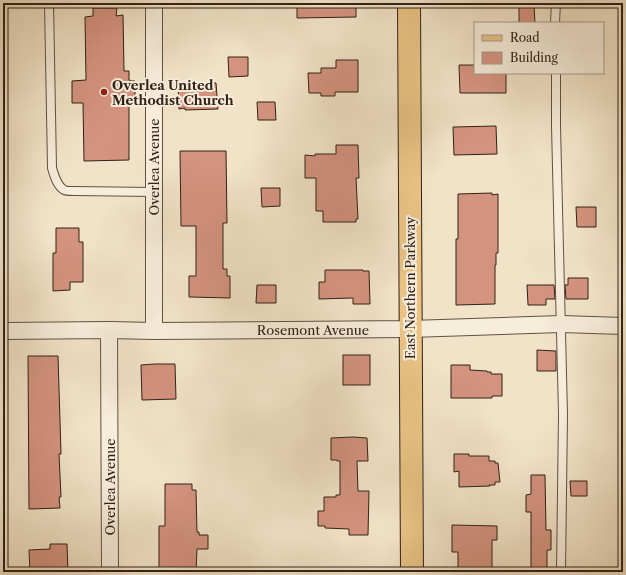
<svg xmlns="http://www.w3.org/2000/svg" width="626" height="575" viewBox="0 0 626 575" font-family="'Libre Caslon Text',serif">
<rect width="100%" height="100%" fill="#f2e3c8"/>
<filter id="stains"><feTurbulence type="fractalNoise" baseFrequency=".005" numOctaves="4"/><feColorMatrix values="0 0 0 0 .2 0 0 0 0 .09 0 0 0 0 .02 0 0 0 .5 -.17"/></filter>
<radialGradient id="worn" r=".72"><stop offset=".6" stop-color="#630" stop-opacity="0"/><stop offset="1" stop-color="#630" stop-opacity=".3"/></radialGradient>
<!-- building -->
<g fill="#d4937f" stroke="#302217">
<polygon points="297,3 356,3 356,17 297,18"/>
<polygon points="534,5 535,23 519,23 519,6"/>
<polygon points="93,8 117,8 116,16 123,15 124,71 129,71 129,80 130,80 130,81 135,81 135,102 129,102 129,160 84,161 83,103 72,103 72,81 86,80 85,17 93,16"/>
<polygon points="228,57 248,57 248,76 229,77"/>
<polygon points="336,60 358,60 358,92 335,92 335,96 321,96 321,93 309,93 308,73 321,73 321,68 336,68"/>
<polygon points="459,65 475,65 475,73 506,73 506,93 460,93"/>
<polygon points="216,83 218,109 185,110 185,108 179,109 178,84"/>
<polygon points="257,102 275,102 276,120 258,120"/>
<polygon points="496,126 497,154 454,155 453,127"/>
<polygon points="336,145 358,145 359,178 356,178 358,219 356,219 356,222 323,222 323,211 316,211 316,178 305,178 305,155 315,156 315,154 336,154"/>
<polygon points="180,151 226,151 227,223 223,223 223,269 227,269 227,276 230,276 230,298 189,297 189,276 196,276 196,226 181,226"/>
<polygon points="261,188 280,188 280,206 262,207"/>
<polygon points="492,193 492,195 498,194 498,253 496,253 496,265 495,265 495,304 456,305 456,239 458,239 458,194"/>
<polygon points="576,207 596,207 596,227 577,227"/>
<polygon points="56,228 79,228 79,242 83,242 83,282 70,282 70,290 53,291 53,253 56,253"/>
<polygon points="325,270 363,270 363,271 369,271 370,304 353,304 353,298 319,299 319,282 325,282"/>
<polygon points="568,278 588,278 588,299 566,299 565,285 568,285"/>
<polygon points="257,285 276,285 276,303 256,303"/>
<polygon points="527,285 554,285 555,299 546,299 546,305 528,305"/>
<polygon points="537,350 556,351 556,371 537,371"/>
<rect x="343" y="355" width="27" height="30"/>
<polygon points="28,356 58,356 61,454 59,454 61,497 59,497 60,508 29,509"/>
<polygon points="155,364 175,364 176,399 142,400 141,365"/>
<polygon points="451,365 470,365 470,370 487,371 487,372 491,372 491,374 502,374 502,396 492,396 492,398 451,398"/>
<polygon points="353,437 367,438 368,461 357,461 358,491 369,491 368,535 349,535 349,529 325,528 325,526 318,526 318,511 324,511 324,497 336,497 336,495 340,495 340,461 337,461 337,460 331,460 331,438"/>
<polygon points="454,454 469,454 469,456 489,456 489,461 495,461 495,463 498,463 500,482 495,482 495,485 489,485 490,486 459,487 459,471 454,472"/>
<polygon points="531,475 545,475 546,530 551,530 551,550 547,550 547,572 531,572 531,512 526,512 526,495 531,494"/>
<polygon points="570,481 587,481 587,496 571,496"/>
<polygon points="165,484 192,484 192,490 196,490 197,532 199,532 199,535 208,535 208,549 197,549 196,572 159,572 159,526 165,526"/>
<polygon points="452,525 497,526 497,540 492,540 492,572 458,572 458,552 452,552"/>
<polygon points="50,544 67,544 68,572 30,572 29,550 50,549"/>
</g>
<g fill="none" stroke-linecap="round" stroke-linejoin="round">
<defs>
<g id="service">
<path d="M49,3l3,165c2,7 5,18 12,22 2,1 7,1 10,1l80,1"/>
<polyline points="555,23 556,3"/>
<polyline points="556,73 556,126 563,414 561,572"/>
</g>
<g id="minor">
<polyline points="109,330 110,572"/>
<polyline points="3,331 109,330 154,331 410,329 561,324 623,326"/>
<polyline points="154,331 154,3"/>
</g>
<polyline id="primary" points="409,3 412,572"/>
</defs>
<!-- service casing -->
<use href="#service" stroke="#605243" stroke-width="10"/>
<!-- minor casing -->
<use href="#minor" stroke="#605243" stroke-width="18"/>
<!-- primary casing -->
<use href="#primary" stroke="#302217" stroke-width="24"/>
<!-- service -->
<use href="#service" stroke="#f7eddb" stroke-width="8"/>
<!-- minor -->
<use href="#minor" stroke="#f7eddb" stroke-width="16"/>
<!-- primary -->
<use href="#primary" stroke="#e9c284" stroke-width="22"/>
</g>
<!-- markers -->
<circle fill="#8f2418" stroke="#f7eddb" stroke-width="1.5" cx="104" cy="92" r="4"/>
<g text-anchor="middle" stroke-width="4" stroke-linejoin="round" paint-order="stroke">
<!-- poi labels -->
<g font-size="13" font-weight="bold" fill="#302217" stroke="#f7eddb" text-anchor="start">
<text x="112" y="90">Overlea United<tspan x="112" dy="15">Methodist Church</tspan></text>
</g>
<!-- street labels -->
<g font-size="13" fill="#302217" stroke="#f7eddb">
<text transform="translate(154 167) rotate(-90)" y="5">Overlea Avenue</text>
<text transform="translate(410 288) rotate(-90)" y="5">East Northern Parkway</text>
<text x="313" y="335">Rosemont Avenue</text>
<text transform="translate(110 487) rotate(-90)" y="5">Overlea Avenue</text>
</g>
</g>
<!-- margin -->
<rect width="626" height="575" fill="none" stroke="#f2e3c8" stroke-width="16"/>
<rect x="4" y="4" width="618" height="567" fill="none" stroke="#302217" stroke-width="2"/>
<rect x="8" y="8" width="610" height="559" fill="none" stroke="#302217"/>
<!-- legend -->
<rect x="474" y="22" width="130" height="52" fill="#f7eddb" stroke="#a79c8d"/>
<rect x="482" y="35" width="20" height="6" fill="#e9c284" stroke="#a79c8d"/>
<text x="510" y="42" font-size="12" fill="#302217">Road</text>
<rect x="482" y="52" width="20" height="12" fill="#d4937f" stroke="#a79c8d"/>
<text x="510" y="62" font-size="12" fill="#302217">Building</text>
<rect width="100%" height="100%" filter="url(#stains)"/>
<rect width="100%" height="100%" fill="url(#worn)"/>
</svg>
